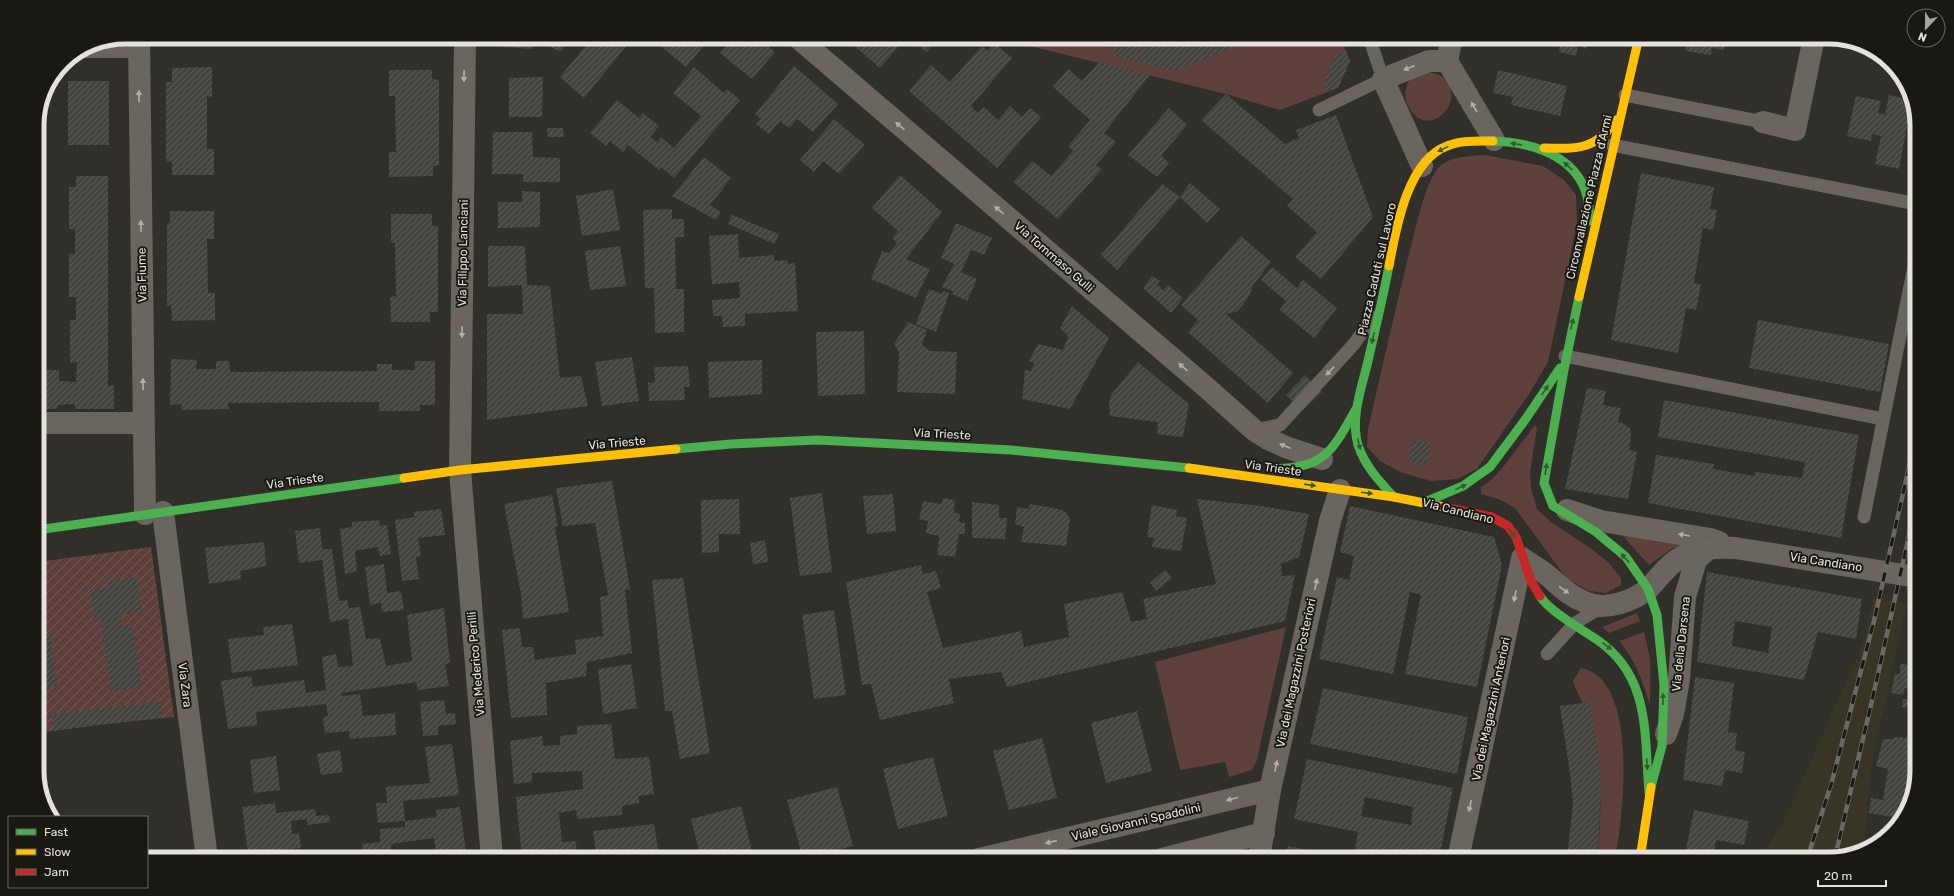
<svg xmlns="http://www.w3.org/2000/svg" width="1954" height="896" viewBox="0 0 1954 896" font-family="Rubik,sans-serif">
<defs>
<pattern id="garden-furrows" width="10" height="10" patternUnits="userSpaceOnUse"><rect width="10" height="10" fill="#5e413c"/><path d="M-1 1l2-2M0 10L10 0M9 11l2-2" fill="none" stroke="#755c58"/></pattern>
<pattern id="building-hatch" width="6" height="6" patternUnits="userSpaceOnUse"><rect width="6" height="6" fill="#444540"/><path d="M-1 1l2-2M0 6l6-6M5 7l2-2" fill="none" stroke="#5f605b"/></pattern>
</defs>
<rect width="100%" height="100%" fill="#302f29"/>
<!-- built -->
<polygon fill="#393526" points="1874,597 1906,604 1870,774 1864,848 1829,859 1761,859 1786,816 1860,651"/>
<!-- grass -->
<g fill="#5e413c">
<polygon points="993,37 1340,37 1350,61 1338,88 1280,110 1226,94"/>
<path d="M1430,72c3,2 9,2 12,5 28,22 -13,64 -32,32 -6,-10 -6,-18 -1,-29z"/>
<path d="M1485,155l58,11 21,14 12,15 1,28 -29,139 -19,32 -52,75 -20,10 -26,2 -31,-9 -20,-11 -13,-14 1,-18c14,-60 27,-120 42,-179 6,-21 15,-71 31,-85 11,-9 31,-9 44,-10z"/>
<path d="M1535,425l2,3 -7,44 1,16 6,21 15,14 37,24 20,16 12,15v7l-15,8 -17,-2 -22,-12 -52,-71 -16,-9 -18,-5v-7c17,-8 41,-46 54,-62z"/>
<polygon points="1622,535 1686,543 1673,548 1649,565"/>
<polygon points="1637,613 1640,621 1609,633 1602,627"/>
<polygon points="1286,627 1257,760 1252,770 1229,777 1225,762 1180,770 1155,662"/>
<path d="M1644,632l6,27v46c-8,-24 -14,-45 -31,-64z"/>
<path d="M1581,668c59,11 42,149 34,191h-17c3,-46 5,-91 -6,-136 -4,-16 -15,-27 -19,-42z"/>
</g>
<!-- garden -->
<polygon fill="url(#garden-furrows)" points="151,547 174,717 83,726 37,733 37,562"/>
<!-- building -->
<g fill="url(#building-hatch)" fill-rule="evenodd">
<polygon points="504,37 573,37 560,52 545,44 537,44 532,49 503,47"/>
<polygon points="593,37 628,37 631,40 584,98 560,77"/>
<polygon points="664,37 711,37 686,67 658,44"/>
<polygon points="733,37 757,37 775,52 752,79 720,53"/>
<polygon points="844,37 890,37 900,45 880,68"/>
<polygon points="909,37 940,37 926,52"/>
<polygon points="1108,37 1260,37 1173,71 1114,56"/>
<polygon points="1495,37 1514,37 1513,42"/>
<polygon points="1546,37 1589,37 1586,49 1578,46 1576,56 1559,52 1561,41"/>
<polygon points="1688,37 1727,37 1724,50 1712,48 1711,55 1685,51"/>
<polygon points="994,43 1012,58 971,106 978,113 984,107 998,120 1010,106 1022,117 1030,108 1041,117 997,168 909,91 931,65 950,82 982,46 988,51"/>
<polygon points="1346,51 1350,61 1338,88 1328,91 1324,82 1335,56"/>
<polygon points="1099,62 1150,75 1104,133 1116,142 1096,165 1102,169 1058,219 1013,182 1033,161 1051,176 1073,151 1068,146 1090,120 1053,87 1068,69 1082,81"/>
<polygon points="794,66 838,104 813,132 797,119 789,128 780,121 769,134 756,124 761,119 755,114"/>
<polygon points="212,67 212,97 207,96 207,149 214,149 214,175 172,175 172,162 166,161 166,82 172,82 172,68"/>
<polygon points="694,67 724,93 727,89 740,100 674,178 661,167 659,170 628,145 623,152 610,141 606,146 590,133 617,100 639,118 643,113 659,126 650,137 657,142 661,137 674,148 701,116 673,93"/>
<polygon points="389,70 432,70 432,79 439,80 439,165 433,166 433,176 389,177 389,152 396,152 395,96 389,96"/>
<polygon points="1498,70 1567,86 1560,116 1511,105 1513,97 1493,93"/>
<polygon points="543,77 542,117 509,117 509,78"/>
<rect x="68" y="81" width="41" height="64"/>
<polygon points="1226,94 1285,144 1299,138 1296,130 1336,115 1373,217 1321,279 1295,257 1317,232 1287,206 1293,199 1201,120"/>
<polygon points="1889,95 1910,100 1911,104 1899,169 1875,164 1881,136 1872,134 1871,141 1847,136 1856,96 1881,101 1878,113 1885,115"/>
<polygon points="1169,108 1187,125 1161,156 1169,163 1157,177 1128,155"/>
<polygon points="834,119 865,145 839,174 823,161 814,172 800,160"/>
<polygon points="547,128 563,128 564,137 548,137"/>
<polygon points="493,132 532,132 533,157 560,158 560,182 523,182 523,174 492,174"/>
<polygon points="704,157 731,178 710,205 721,212 716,220 672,196"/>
<polygon points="1641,173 1714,187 1710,209 1717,210 1713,230 1703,228 1694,283 1701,284 1696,310 1686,308 1678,353 1611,340"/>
<polygon points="900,175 942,212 906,259 930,269 916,298 871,279 882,251 889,253 897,243 892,238 898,231 872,208"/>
<polygon points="76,176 108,176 108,386 114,385 114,409 75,409 75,404 58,405 57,409 37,409 37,370 59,370 59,381 76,382 77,362 70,363 70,320 76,320 76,297 69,297 69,254 75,254 75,229 69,229 69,187 76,187"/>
<polygon points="1190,183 1220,209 1207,223 1180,197"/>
<polygon points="1162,184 1180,197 1117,270 1101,255"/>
<polygon points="613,189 620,230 582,236 576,196"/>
<polygon points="522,191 540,192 540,227 498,228 498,202 522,202"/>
<polygon points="672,209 672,219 684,219 684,237 675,237 676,289 684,289 684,332 655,333 654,288 645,288 643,210"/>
<polygon points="170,211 214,211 214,239 207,239 208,293 215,293 215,320 172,321 171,305 167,306 167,223 170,223"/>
<polygon points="391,214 432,214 432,226 438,226 438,312 430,312 430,322 391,322 390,297 396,296 395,243 391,242"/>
<polygon points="732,215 779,234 775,244 728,224"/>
<polygon points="956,223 992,238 984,255 971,250 961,272 977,279 967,301 952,294 953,291 942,287 954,264 941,258"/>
<polygon points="738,234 739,258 774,255 774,261 787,260 788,264 795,263 798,311 745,314 745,326 723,327 722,316 713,316 712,300 740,298 739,282 712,284 709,236"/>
<polygon points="1241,236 1271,262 1254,284 1249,296 1243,305 1236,312 1226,314 1293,373 1268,403 1188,332 1198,320 1181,305"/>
<polygon points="488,246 525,246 527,285 550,286 560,378 581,376 588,406 487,420 487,314 523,314 522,285 488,287"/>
<polygon points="620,246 626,286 590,290 585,251"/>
<polygon points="1272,267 1297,288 1303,280 1337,308 1314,338 1280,310 1286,301 1261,280"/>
<polygon points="1152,276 1160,281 1157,284 1163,290 1168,285 1183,298 1171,313 1143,288"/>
<polygon points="929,289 942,294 943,291 949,293 936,332 916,324"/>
<polygon points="1072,306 1109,338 1070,409 1022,399 1025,370 1031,371 1034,363 1029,361 1038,344 1063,350 1068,336 1060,328"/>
<polygon points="1758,320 1889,344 1880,392 1749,368"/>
<polygon points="908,322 927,330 922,345 930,351 957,352 955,394 897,392 899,352 894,344"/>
<polygon points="864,331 865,394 818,396 816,332"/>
<polygon points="632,357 639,401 602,406 595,362"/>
<polygon points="171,359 197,360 196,369 216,369 216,361 229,361 230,372 377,371 377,364 392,364 392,370 415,370 415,361 435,361 435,405 420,405 420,411 379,411 379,402 228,403 229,409 182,410 181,404 170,405"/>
<polygon points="762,360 762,394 709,398 708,362"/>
<polygon points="1138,362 1189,404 1183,437 1157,434 1158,422 1110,416 1109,403 1111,395"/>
<polygon points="688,366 690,387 684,387 685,400 649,401 648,383 655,382 654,367"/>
<polygon points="1305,375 1322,392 1302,411 1286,395"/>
<polygon points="1587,388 1606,391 1603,405 1621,408 1618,423 1621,422 1630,428 1631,435 1629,450 1637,452 1628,499 1565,489"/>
<polygon points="1664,400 1859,435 1841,538 1648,503 1656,455 1714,464 1713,469 1755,476 1755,472 1802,478 1805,462 1658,437"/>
<polygon points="1414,440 1431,444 1425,467 1408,462"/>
<polygon points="612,481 630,589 625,590 632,653 587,662 586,676 546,683 547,715 511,718 502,630 520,628 522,647 533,647 535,660 576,654 575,640 603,636 600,597 608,595 595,523 563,526 556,488"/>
<polygon points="822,493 832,572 800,576 790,498"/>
<polygon points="893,494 896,531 867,534 863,496"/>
<polygon points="552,495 558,527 555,527 569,612 523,619 521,594 504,504"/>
<polygon points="943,498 955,500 954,512 960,514 959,522 965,523 965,534 959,534 955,557 937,555 939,536 926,533 928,521 919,519 923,501 941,504"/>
<polygon points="739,499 740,534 719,534 719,552 702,553 701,500"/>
<polygon points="1197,499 1261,506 1309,514 1299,557 1281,564 1282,576 1295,575 1285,621 1007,687 1001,672 949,679 954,703 880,720 871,684 862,685 846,582 921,565 923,574 936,571 941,588 927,592 943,648 1021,631 1024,647 1069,637 1064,604 1122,592 1131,622 1147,619 1143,599 1216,584"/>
<polygon points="972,502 999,505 999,518 1007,518 1005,539 972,538"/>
<polygon points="1030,504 1063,510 1068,515 1070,520 1066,546 1021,542 1024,527 1015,524 1017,507 1029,509"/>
<polygon points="1152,505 1177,510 1176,516 1187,518 1181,551 1152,547 1154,538 1147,537"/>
<polygon points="1350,506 1494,537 1502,565 1477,687 1405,674 1421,595 1410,592 1393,674 1319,659 1337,577 1349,580 1354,556 1340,552"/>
<polygon points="441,509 445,535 418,538 421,556 416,557 419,579 402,581 395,520 415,517 413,512"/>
<polygon points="379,520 380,526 387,525 391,554 380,556 378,547 355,551 357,571 345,574 340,529 352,527 352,522"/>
<polygon points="320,528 322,549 332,549 339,601 347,600 349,608 360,607 366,639 380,638 386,666 412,661 407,615 444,608 450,663 445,664 449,686 418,690 416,682 341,693 342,696 360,694 363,716 395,713 396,735 350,739 349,731 325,733 323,718 328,716 326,704 256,712 257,725 228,729 221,681 251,676 253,687 304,680 306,693 326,690 322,657 336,654 338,667 353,666 348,619 330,622 322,560 299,563 295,531"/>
<polygon points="765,540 768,562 753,564 750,543"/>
<polygon points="264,542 266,566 240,571 241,579 209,584 205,548"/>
<polygon points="384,564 387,593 401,591 404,610 382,612 381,603 370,605 365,567"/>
<polygon points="1165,570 1172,578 1156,591 1150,583"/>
<path d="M1707,572l155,27 -6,40 -38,-7 -14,48 -107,-18zM1735,621l37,6 -4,26 -36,-7z"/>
<polygon points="137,577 142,611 120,615 122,626 132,625 141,687 111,692 101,618 94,619 90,590 110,587 109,581"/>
<polygon points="683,578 710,753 680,759 672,711 665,711 652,580"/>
<polygon points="834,610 846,695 814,699 802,615"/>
<polygon points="292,624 298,665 232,673 228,639 264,635 263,627"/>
<polygon points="50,635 57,686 37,689 37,636"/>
<polygon points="1916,642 1917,642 1917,658 1914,657"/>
<polygon points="631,664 637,708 603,714 598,669"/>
<polygon points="1900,664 1917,665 1917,690 1905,688 1903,695 1891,693 1895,673 1900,674"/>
<polygon points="1695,677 1734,683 1728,732 1737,733 1735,750 1745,752 1742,773 1725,770 1722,786 1683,780"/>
<polygon points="1323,688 1468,717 1457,774 1310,744"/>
<polygon points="1903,699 1917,701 1917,708 1902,707"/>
<polygon points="444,700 446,714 455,713 456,724 438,726 438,735 423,736 420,702"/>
<polygon points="160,702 162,717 53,731 52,714"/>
<polygon points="1590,702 1599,759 1601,785 1598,859 1567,859 1573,803 1570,774 1560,706"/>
<polygon points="1137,711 1152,771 1106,783 1091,723"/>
<polygon points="611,724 615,759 649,757 654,794 639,796 639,803 622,806 622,815 577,819 576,810 559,813 562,842 576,841 577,859 522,859 516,797 583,789 582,771 532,773 532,782 514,784 510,741 542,736 543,746 560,745 560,736 577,734 577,726"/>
<polygon points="1894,737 1917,739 1917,771 1910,805 1899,818 1869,813 1871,798 1883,800 1888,769 1876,766 1883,739 1894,739"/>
<polygon points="1042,738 1057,798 1009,810 993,751"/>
<polygon points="452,744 459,795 403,801 405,821 378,823 376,803 387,803 386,787 430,783 425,747"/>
<polygon points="340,750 343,772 321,775 317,754"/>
<polygon points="276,756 280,790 254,793 250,760"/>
<polygon points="933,757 948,816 898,829 883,769"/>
<path d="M1307,759l146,29 -14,71h-37l-47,-9 3,-18 -64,-13zM1365,797l48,10 -2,18 -50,-9z"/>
<polygon points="837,787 853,846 803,859 787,800"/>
<polygon points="275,803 276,813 315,809 316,816 329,815 330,822 307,825 307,819 291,821 292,834 299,833 301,848 248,855 242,807"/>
<polygon points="741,806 754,859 701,859 691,819"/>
<polygon points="460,807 467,859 437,859 434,838 391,844 392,853 377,855 378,859 364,859 362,844 380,842 380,829 405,827 405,821 437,817 436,810"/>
<polygon points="1694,810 1749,821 1744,845 1716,840 1713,859 1685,854"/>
<polygon points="654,824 659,853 597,859 593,831"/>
<polygon points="1884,827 1891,828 1882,840"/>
<polygon points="1288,846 1308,850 1306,859 1285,859"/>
</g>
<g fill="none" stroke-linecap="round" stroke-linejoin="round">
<!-- lane -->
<g stroke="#6a655f" stroke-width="13">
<polyline points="1625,95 1763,122"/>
<polyline points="1319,110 1383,79 1369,37"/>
<polyline points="1612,145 1917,204"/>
<polyline points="1565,356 1883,419"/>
<polyline points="1254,430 1280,425 1354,344 1373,317"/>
<polyline points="1864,517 1917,251"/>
<polyline points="1547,654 1575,623 1604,606"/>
</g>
<!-- street -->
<g stroke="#6a655f" stroke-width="22">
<polyline points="139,37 145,514"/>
<polyline points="465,37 460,470 492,859"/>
<polyline points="797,37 1207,388 1254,430 1268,439 1288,448 1322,459"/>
<polyline points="1452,37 1447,61 1494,140"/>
<polyline points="86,47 139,47"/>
<polyline points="1763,122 1795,130 1814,37"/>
<polyline points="1422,166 1383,79 1429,61 1447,61"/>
<polyline points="37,423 143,423"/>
<polyline points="1567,510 1601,521 1711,539 1719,542"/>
<polyline points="163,512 207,859"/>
<polyline points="1666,734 1673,714 1679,680 1685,597 1696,560 1710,547"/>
<polyline points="979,859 1270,790"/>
<polyline points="1162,859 1264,833"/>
<polyline points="1259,859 1270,790 1330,521 1340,490"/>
<path d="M1458,859l64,-301c8,6 18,11 25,17 14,12 22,21 40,28 19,8 47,-2 62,-15 10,-10 18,-23 31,-30 18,-11 35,-11 55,-10l182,29"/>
</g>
<!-- fast -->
<g stroke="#4caf50" stroke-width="9">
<path d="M1493,141c33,1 74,11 90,44 6,11 6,24 7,36"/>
<path d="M1389,266c-6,32 -14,64 -21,95 -6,26 -18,57 -10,84 7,21 21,36 36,52"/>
<polyline points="1579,297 1564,370 1544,483 1553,506 1596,532 1626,557 1648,589 1657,615 1664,685 1662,746 1651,787"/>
<polyline points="676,449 731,444 818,440 1011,450 1189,468"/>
<path d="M1271,469c54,-1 60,-16 85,-60"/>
<polyline points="1425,502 1463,486 1490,467 1525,420 1560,368"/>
<polyline points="37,530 404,478"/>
<path d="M1540,596c9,15 41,33 56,43 55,37 48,94 53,154"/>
</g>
<!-- slow -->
<g stroke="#ffc107" stroke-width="9">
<path d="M1544,148c33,1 52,2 72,-28"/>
<path d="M1389,266c7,-37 18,-105 58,-120 14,-6 31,-5 46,-5"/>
<polyline points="1579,297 1639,37"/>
<polyline points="1189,468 1394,497 1444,507"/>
<polyline points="404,478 460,470 676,449"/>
<polyline points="1640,859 1651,787"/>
</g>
<!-- jam -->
<polyline stroke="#c62828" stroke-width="9" points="1444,507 1492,517 1508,526 1516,537 1531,581 1540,596"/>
<defs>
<g id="rail">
<polyline points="1835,857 1871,705 1917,500"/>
<polyline points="1807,859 1831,785 1874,621 1917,432"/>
</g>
</defs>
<!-- rail casing -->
<use href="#rail" stroke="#6c6964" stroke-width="4.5"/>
<!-- rail -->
<use href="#rail" stroke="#191813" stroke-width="3" stroke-dasharray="9" stroke-linecap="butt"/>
</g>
<!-- one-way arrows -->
<defs><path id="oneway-solid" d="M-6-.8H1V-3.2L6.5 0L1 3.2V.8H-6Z"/></defs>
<g fill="#b3b0a9">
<use href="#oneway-solid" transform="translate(1409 68) rotate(159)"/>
<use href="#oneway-solid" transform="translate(464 76) rotate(91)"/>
<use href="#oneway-solid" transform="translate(139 96) rotate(-91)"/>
<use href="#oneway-solid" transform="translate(1474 107) rotate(-120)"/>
<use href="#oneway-solid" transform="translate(900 126) rotate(-139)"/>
<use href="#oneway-solid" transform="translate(999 210) rotate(-139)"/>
<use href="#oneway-solid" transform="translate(141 226) rotate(-91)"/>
<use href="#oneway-solid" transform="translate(462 332) rotate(91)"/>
<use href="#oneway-solid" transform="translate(1183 367) rotate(-139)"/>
<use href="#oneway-solid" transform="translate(1330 371) rotate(133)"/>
<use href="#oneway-solid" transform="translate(143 384) rotate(-91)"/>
<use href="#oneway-solid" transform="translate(1285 446) rotate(-157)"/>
<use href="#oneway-solid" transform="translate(1684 535) rotate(-170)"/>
<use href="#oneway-solid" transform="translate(1316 584) rotate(-78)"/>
<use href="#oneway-solid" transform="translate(1564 590) rotate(36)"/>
<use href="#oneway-solid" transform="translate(1515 596) rotate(101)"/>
<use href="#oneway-solid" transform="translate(1276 766) rotate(-77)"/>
<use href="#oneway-solid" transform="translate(1232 799) rotate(166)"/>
<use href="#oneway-solid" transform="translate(1470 806) rotate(102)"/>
<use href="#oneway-solid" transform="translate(1051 842) rotate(167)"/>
</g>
<g fill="#305c2e">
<use href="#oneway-solid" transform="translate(1516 144) rotate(-171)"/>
<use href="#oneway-solid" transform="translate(1443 149) rotate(154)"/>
<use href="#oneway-solid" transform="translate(1568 166) rotate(-137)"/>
<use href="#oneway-solid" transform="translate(1572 324) rotate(-78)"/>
<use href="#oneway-solid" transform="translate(1373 338) rotate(103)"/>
<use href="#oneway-solid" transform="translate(1545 390) rotate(-56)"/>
<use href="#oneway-solid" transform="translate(1359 444) rotate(76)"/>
<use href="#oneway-solid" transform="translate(1546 469) rotate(-82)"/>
<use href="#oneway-solid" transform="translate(1310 485) rotate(8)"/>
<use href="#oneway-solid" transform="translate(1461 487) rotate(-25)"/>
<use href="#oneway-solid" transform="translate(1367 493) rotate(7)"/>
<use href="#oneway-solid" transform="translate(1512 533) rotate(55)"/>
<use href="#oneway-solid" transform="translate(1625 558) rotate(-133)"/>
<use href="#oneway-solid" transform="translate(1607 646) rotate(38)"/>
<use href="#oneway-solid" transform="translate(1663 699) rotate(-89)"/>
<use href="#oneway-solid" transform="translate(1647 764) rotate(85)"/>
</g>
<g text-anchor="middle" stroke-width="4" stroke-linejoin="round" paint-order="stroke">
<!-- street labels -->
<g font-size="12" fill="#e4e2db" stroke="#191813">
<text transform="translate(1589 197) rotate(-77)" y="4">Circonvallazione Piazza d'Armi</text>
<text transform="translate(463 253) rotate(-89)" y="4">Via Filippo Lanciani</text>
<text transform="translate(1054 257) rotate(41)" y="4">Via Tommaso Gulli</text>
<text transform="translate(1377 269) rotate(-77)" y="4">Piazza Caduti sul Lavoro</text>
<text transform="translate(142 275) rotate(-91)" y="4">Via Fiume</text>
<text transform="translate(942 434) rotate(3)" y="4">Via Trieste</text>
<text transform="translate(617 443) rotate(-5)" y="4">Via Trieste</text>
<text transform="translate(1273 468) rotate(8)" y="4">Via Trieste</text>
<text transform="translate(295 481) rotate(-8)" y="4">Via Trieste</text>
<text transform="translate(1458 511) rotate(14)" y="4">Via Candiano</text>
<text transform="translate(1826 562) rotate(9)" y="4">Via Candiano</text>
<text transform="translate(1681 644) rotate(-84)" y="4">Via della Darsena</text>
<text transform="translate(476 664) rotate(-95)" y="4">Via Mederico Perilli</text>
<text transform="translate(1296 673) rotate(-78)" y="4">Via dei Magazzini Posteriori</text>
<text transform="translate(185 685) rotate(83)" y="4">Via Zara</text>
<text transform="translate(1491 709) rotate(-78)" y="4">Via dei Magazzini Anteriori</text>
<text transform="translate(1136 822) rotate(-13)" y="4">Viale Giovanni Spadolini</text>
</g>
</g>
<!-- crop -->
<path d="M0 0H1954V896H0ZM125 44H1829A81 81 0 0 1 1910 125V771A81 81 0 0 1 1829 852H125A81 81 0 0 1 44 771V125A81 81 0 0 1 125 44Z" fill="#191813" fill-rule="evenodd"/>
<path fill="none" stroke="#e4e2db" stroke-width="5" d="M125 44H1829A81 81 0 0 1 1910 125V771A81 81 0 0 1 1829 852H125A81 81 0 0 1 44 771V125A81 81 0 0 1 125 44Z"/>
<!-- legend -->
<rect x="8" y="816" width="140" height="72" fill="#191813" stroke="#6a6963"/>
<rect x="16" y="829" width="20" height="6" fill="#4caf50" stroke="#6a6963"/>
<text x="44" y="836" font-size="12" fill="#e4e2db">Fast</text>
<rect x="16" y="849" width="20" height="6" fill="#ffc107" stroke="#6a6963"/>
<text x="44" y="856" font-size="12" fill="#e4e2db">Slow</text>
<rect x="16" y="869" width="20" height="6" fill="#c62828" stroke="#6a6963"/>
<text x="44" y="876" font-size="12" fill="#e4e2db">Jam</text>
<!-- north arrow -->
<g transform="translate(1926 28) rotate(202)"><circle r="19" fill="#191813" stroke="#6a6963"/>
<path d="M0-3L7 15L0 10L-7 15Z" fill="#a5a39d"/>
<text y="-6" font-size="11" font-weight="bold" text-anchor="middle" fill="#e4e2db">N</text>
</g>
<!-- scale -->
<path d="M1818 880v6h68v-6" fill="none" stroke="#e4e2db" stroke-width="2"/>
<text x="1824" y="880" font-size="12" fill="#e4e2db" stroke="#191813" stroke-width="3" paint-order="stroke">20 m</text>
</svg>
